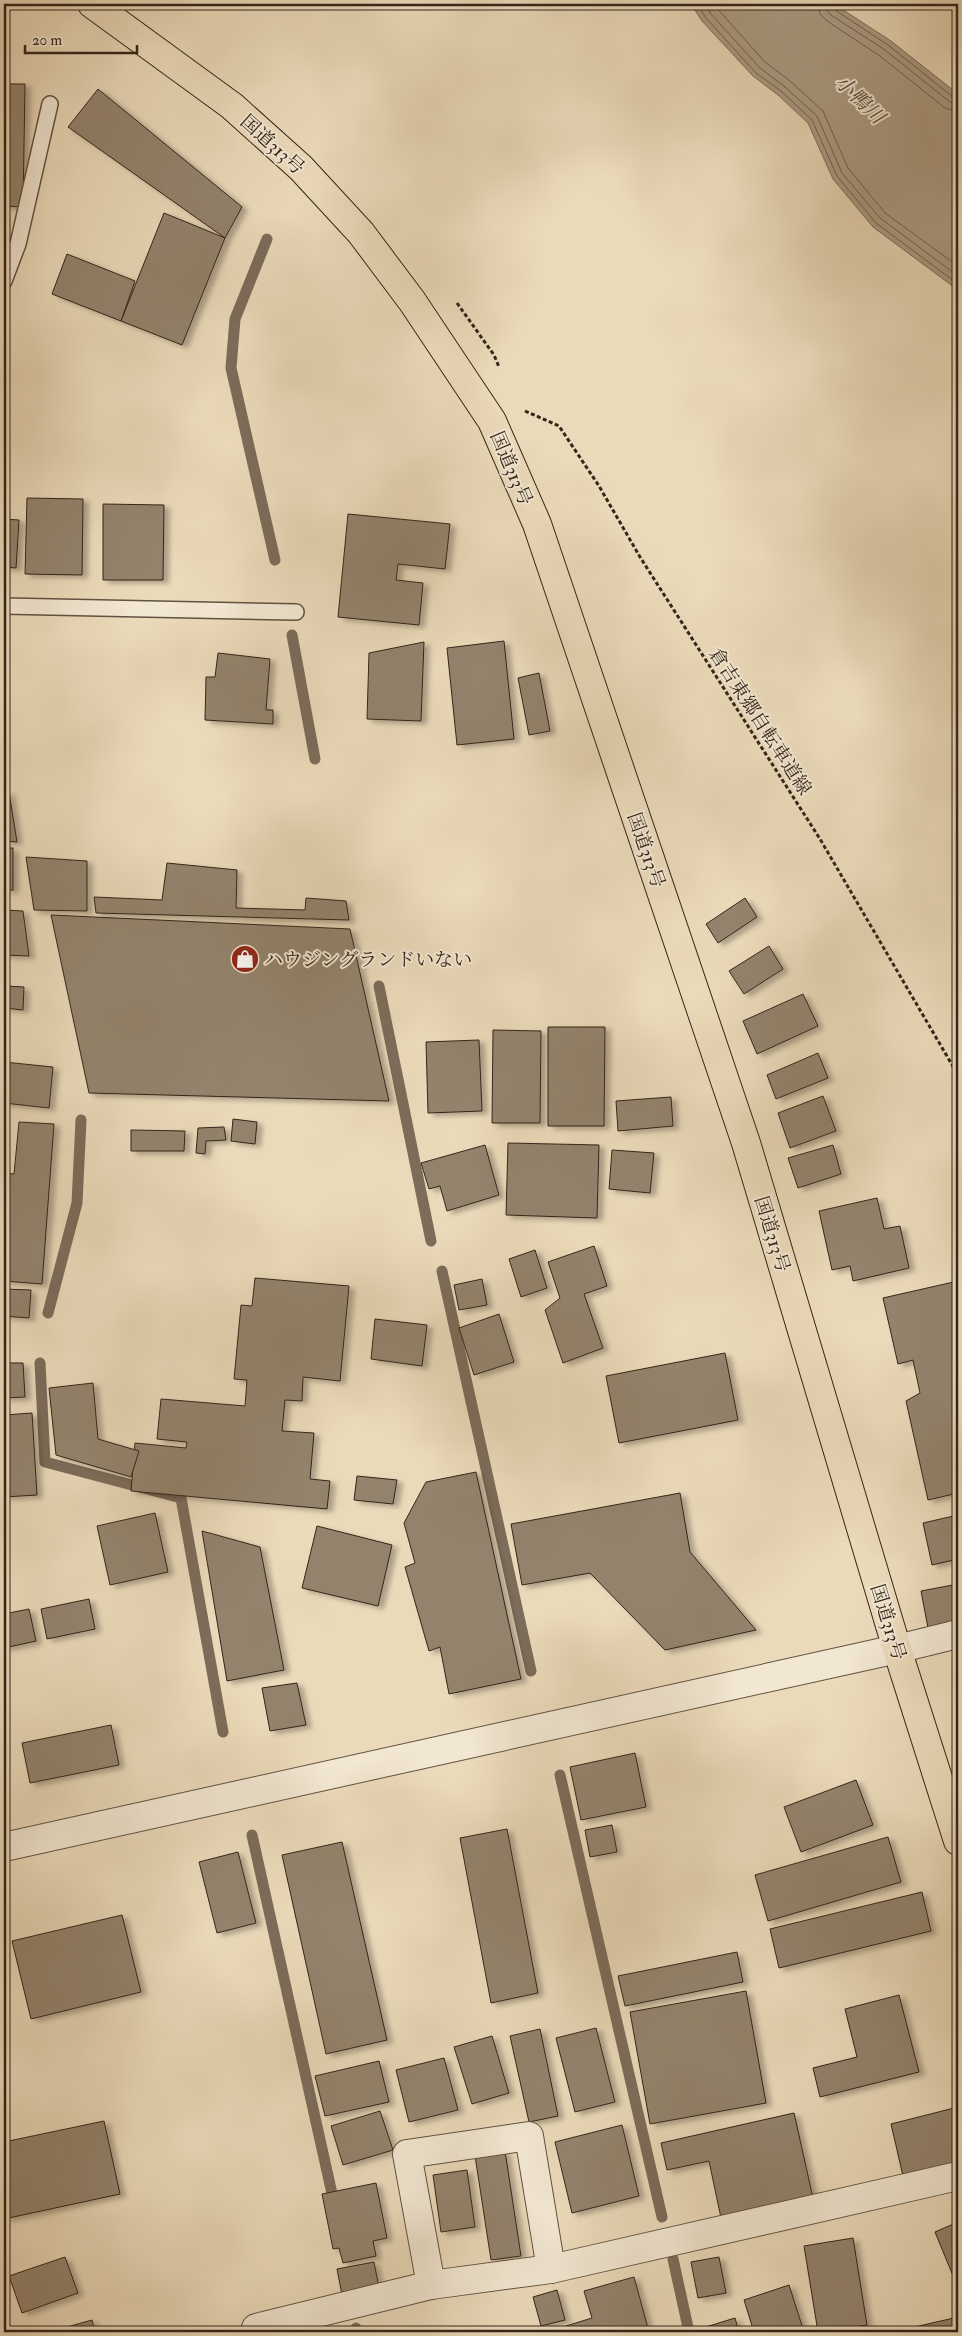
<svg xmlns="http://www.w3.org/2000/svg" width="962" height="2336" viewBox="0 0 962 2336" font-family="'IM FELL Double Pica','Noto Serif JP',serif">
<defs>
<filter id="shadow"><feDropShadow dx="5.5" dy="3" stdDeviation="2.5" flood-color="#0004"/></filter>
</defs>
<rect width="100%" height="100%" fill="#ebdaba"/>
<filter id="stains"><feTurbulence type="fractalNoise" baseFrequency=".004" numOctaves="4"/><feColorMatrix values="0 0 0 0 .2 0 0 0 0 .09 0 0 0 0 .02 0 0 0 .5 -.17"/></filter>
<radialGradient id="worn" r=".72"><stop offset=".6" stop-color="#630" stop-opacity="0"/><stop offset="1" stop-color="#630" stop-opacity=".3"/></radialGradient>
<!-- water -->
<polygon fill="#ac9c84" stroke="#7c6c5a" points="691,4 834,4 891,41 958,94 958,290 873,227 833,179 808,123 778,95 753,76 702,21"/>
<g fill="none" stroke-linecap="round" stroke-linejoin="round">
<!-- shore -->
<g stroke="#70604f" stroke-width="1">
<polyline points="697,4 706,18 756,73 781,91 812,120 837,176 876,223 958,284"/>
<polyline points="704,4 711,14 760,68 785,87 817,116 842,173 880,218 958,276"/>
<polyline points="713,4 765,62 790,81 823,111 848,168 885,213 958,266"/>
<polyline points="818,4 820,14 827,21 880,56 945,108 958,112"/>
<polyline points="826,4 827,10 831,15 885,50 950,102 958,104"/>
<polyline points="832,4 835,10 888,45 953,97 958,98"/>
</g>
<!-- stream -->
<g stroke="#7c6c5a" stroke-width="11">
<polyline points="267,239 235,319 231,368 275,560"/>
<polyline points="292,635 315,759"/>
<polyline points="379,986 431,1241"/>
<polyline points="442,1271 531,1671"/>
<polyline points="48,1313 77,1203 81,1120"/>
<polyline points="40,1363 45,1462 181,1498 223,1732"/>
<polyline points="560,1775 662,2217"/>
<polyline points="252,1835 335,2207"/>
<polyline points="673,2259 689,2332"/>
<polyline points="356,2328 357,2332"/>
</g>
</g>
<!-- building -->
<g fill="#93836d" stroke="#33251a" filter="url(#shadow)">
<polygon points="4,84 25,84 23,207 4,206"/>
<polygon points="98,89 242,207 225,238 68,127"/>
<polygon points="164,213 225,238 182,345 121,321"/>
<polygon points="67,254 135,281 121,321 52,294"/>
<polygon points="27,498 83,499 82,575 25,574"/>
<polygon points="103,504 164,505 163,580 103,580"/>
<polygon points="348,514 450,524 445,569 398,564 396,580 423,583 419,625 338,617"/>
<polygon points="4,519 19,520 16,568 4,567"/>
<polygon points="504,641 514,739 457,745 447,648"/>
<polygon points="424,642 421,721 367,719 369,653"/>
<polygon points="218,653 270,659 266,710 273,710 273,724 205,720 206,677 215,677"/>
<polygon points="539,673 550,731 529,735 518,678"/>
<polygon points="4,792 9,792 17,842 4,841"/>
<rect x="4" y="848" width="9" height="42"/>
<polygon points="26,857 87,861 87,911 34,910"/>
<polygon points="167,863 237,870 236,908 305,910 306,898 346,901 349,920 96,913 94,897 162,900"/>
<polygon points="745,898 757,917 718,943 706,924"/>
<polygon points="4,910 23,911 29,956 4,955"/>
<polygon points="51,915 350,929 389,1101 89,1093"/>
<polygon points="769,946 783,969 744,994 729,971"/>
<polygon points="7,986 24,987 23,1010 4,1008"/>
<polygon points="803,994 818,1026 757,1054 743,1021"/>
<polygon points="548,1027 605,1027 604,1126 548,1126"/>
<polygon points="493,1030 541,1031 540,1123 492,1123"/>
<polygon points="479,1040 482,1111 428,1113 426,1042"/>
<polygon points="818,1053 828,1078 776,1099 767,1075"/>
<polygon points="4,1062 53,1067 49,1108 4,1103"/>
<polygon points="823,1096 836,1131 790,1148 778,1113"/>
<polygon points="671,1097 673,1126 618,1131 616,1101"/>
<polygon points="233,1119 257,1122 255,1144 231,1141"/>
<polygon points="19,1122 54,1124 42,1284 4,1281 4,1173 14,1174"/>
<polygon points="224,1127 226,1140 206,1141 205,1154 196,1153 198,1128"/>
<polygon points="131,1130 185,1131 184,1151 131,1151"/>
<polygon points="508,1143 599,1145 597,1218 506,1215"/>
<polygon points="485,1145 499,1195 447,1211 440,1186 429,1189 421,1163"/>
<polygon points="833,1145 841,1174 798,1188 788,1158"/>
<polygon points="612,1150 654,1153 650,1193 609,1189"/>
<polygon points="877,1198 884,1229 900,1226 909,1268 853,1281 850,1266 832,1270 819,1211"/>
<polygon points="594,1246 607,1286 584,1294 603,1348 563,1363 545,1310 560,1298 548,1262"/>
<polygon points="535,1250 547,1288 521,1297 509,1259"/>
<polygon points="255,1278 349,1286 340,1381 303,1377 302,1401 285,1400 282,1431 314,1433 310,1479 330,1481 327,1509 131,1491 135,1443 186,1448 187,1442 157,1439 161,1399 245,1406 247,1380 234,1379 241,1305 252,1306"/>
<polygon points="482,1279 487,1305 459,1310 454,1285"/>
<polygon points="958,1281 958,1493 928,1500 906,1401 920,1393 913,1360 898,1364 883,1298"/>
<polygon points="4,1289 31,1290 29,1318 4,1316"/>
<polygon points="499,1314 514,1362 474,1375 459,1328"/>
<polygon points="375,1319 427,1325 422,1366 371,1359"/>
<polygon points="725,1353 738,1420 619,1443 606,1376"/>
<polygon points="4,1363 23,1363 25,1397 4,1398"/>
<polygon points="93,1383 98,1439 139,1451 131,1477 56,1455 49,1388"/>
<polygon points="32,1413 37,1495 4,1497 4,1415"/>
<polygon points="476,1472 521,1679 449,1694 440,1647 429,1651 405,1567 415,1563 404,1523 426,1482"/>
<polygon points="357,1476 397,1480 393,1504 354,1500"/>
<polygon points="680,1493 690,1552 756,1630 665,1650 590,1573 522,1585 511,1524"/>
<polygon points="155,1513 168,1572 110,1585 97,1526"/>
<polygon points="958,1515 958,1559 932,1565 923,1523"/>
<polygon points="317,1526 392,1545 378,1606 302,1588"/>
<polygon points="202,1531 260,1547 284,1670 227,1681"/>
<polygon points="958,1584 958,1622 928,1628 921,1591"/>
<polygon points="89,1599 95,1629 47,1639 41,1609"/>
<polygon points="29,1609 36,1641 4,1648 4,1614"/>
<polygon points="297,1683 306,1725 270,1731 262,1688"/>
<polygon points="111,1725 119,1765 30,1783 22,1743"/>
<polygon points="635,1753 646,1807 581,1820 570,1767"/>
<polygon points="856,1780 873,1825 801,1852 784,1807"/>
<polygon points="612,1825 617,1852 590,1857 585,1830"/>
<polygon points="507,1829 538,1993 491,2003 460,1838"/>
<polygon points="888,1837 901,1882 768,1921 755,1875"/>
<polygon points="342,1842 387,2040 326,2054 282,1855"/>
<polygon points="238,1852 256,1923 217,1933 199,1862"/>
<polygon points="922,1892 931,1931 779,1968 770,1929"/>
<polygon points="122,1915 141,1992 31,2019 12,1941"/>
<polygon points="737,1952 743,1982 625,2006 618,1976"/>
<polygon points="746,1991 766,2103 650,2124 630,2012"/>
<polygon points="899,1995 919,2072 820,2097 813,2068 857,2057 845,2009"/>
<polygon points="596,2028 615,2102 575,2112 556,2038"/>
<polygon points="540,2029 558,2116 529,2122 510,2036"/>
<polygon points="492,2036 509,2093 472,2104 454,2047"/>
<polygon points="444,2058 458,2110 409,2122 396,2070"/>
<polygon points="379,2061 389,2102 325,2116 315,2076"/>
<polygon points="958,2107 958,2162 903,2176 891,2124"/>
<polygon points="380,2111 393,2150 343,2165 331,2126"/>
<polygon points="794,2113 813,2198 721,2218 709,2161 667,2170 661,2143"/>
<polygon points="104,2121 120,2194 4,2219 4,2142"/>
<polygon points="622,2125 639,2196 572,2213 555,2142"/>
<polygon points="505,2151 521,2256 491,2260 475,2156"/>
<polygon points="467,2170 475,2227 441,2232 433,2175"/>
<polygon points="376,2183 387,2238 373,2241 376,2256 343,2263 339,2248 333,2249 322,2194"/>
<polygon points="958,2222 958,2288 935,2232"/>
<polygon points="853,2238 867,2325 818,2332 804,2246"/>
<polygon points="65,2257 78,2293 22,2313 9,2276"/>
<polygon points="719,2257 726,2293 698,2298 691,2262"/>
<polygon points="374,2262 379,2288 342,2295 337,2269"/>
<polygon points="634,2277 649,2332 568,2332 566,2326 592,2318 584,2291"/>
<polygon points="789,2285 804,2332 754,2332 744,2300"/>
<polygon points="557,2290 565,2320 541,2326 533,2297"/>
<polygon points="958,2317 958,2332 893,2332"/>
<polygon points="735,2318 739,2332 700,2332 699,2329"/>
<polygon points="92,2320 95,2332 49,2332"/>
</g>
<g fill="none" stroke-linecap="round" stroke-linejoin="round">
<defs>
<g id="service">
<polyline points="4,281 18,244 50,104"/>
<polyline points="4,606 296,612"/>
</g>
<g id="minor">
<polyline points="897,1649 958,1634"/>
<polyline points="431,2285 407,2154 529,2136 551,2269"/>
<polyline points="256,2332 256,2328 431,2285 551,2269 958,2176"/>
</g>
<polyline id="tertiary" points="4,1847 897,1649"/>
<polyline id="trunk" points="92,4 232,106 301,168 361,233 412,301 492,421 537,524 746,1143 897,1649 958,1841"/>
</defs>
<!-- service casing -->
<use href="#service" stroke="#615242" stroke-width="18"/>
<!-- minor casing -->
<use href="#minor" stroke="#615242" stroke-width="30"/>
<!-- tertiary casing -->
<use href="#tertiary" stroke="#615242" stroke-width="30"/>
<!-- trunk casing -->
<use href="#trunk" stroke="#33251a" stroke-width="30"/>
<!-- path -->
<g stroke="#33251a" stroke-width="3" stroke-dasharray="4 2.5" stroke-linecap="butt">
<polyline points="457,303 494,355 499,367"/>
<polyline points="525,411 559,426 599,486 640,557 820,839 958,1075"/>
</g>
<!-- service -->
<use href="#service" stroke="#f2e7d2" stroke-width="15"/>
<!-- minor -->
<use href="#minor" stroke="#f2e7d2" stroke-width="28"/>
<!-- tertiary -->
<use href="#tertiary" stroke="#f2e7d2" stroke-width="28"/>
<!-- trunk -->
<use href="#trunk" stroke="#ebdaba" stroke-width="28"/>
</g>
<!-- icons -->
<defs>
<symbol id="shop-disc" viewBox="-11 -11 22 22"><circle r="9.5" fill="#8f2418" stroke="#f2e7d2"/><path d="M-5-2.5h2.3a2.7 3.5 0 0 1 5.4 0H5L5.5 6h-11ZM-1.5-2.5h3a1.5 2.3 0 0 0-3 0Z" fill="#fff"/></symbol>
</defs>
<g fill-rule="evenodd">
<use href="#shop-disc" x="229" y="943" width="32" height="32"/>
</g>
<g text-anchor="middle" stroke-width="4" stroke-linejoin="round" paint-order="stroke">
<!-- street labels -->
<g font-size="19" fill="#33251a" stroke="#f2e7d2">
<text transform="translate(273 144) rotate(42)" y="7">国道313号</text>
<text transform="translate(512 468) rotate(67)" y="7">国道313号</text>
<text transform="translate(761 721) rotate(57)" y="7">倉吉東郷自転車道線</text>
<text transform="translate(647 850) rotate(71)" y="7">国道313号</text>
<text transform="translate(773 1234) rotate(73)" y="7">国道313号</text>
<text transform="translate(889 1622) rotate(73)" y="7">国道313号</text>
</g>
<!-- poi labels -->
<g font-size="19" fill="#33251a" stroke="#f2e7d2" text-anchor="start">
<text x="264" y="966">ハウジングランドいない</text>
</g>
<!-- water labels -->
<g font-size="20" font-style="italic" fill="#57493a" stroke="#f2e7d2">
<text transform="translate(860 99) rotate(44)" y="7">小鴨川</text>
</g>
</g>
<!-- margin -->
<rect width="962" height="2336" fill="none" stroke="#ebdaba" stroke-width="20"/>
<rect x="5" y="5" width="952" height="2326" fill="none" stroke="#33251a" stroke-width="2.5"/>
<rect x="10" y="10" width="942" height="2316" fill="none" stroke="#33251a"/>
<!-- scale -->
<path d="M25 45v8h112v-8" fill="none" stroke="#33251a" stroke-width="2.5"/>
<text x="32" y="45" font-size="15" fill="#33251a" stroke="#f2e7d2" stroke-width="4" paint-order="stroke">20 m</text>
<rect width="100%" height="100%" filter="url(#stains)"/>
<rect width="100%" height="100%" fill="url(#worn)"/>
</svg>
